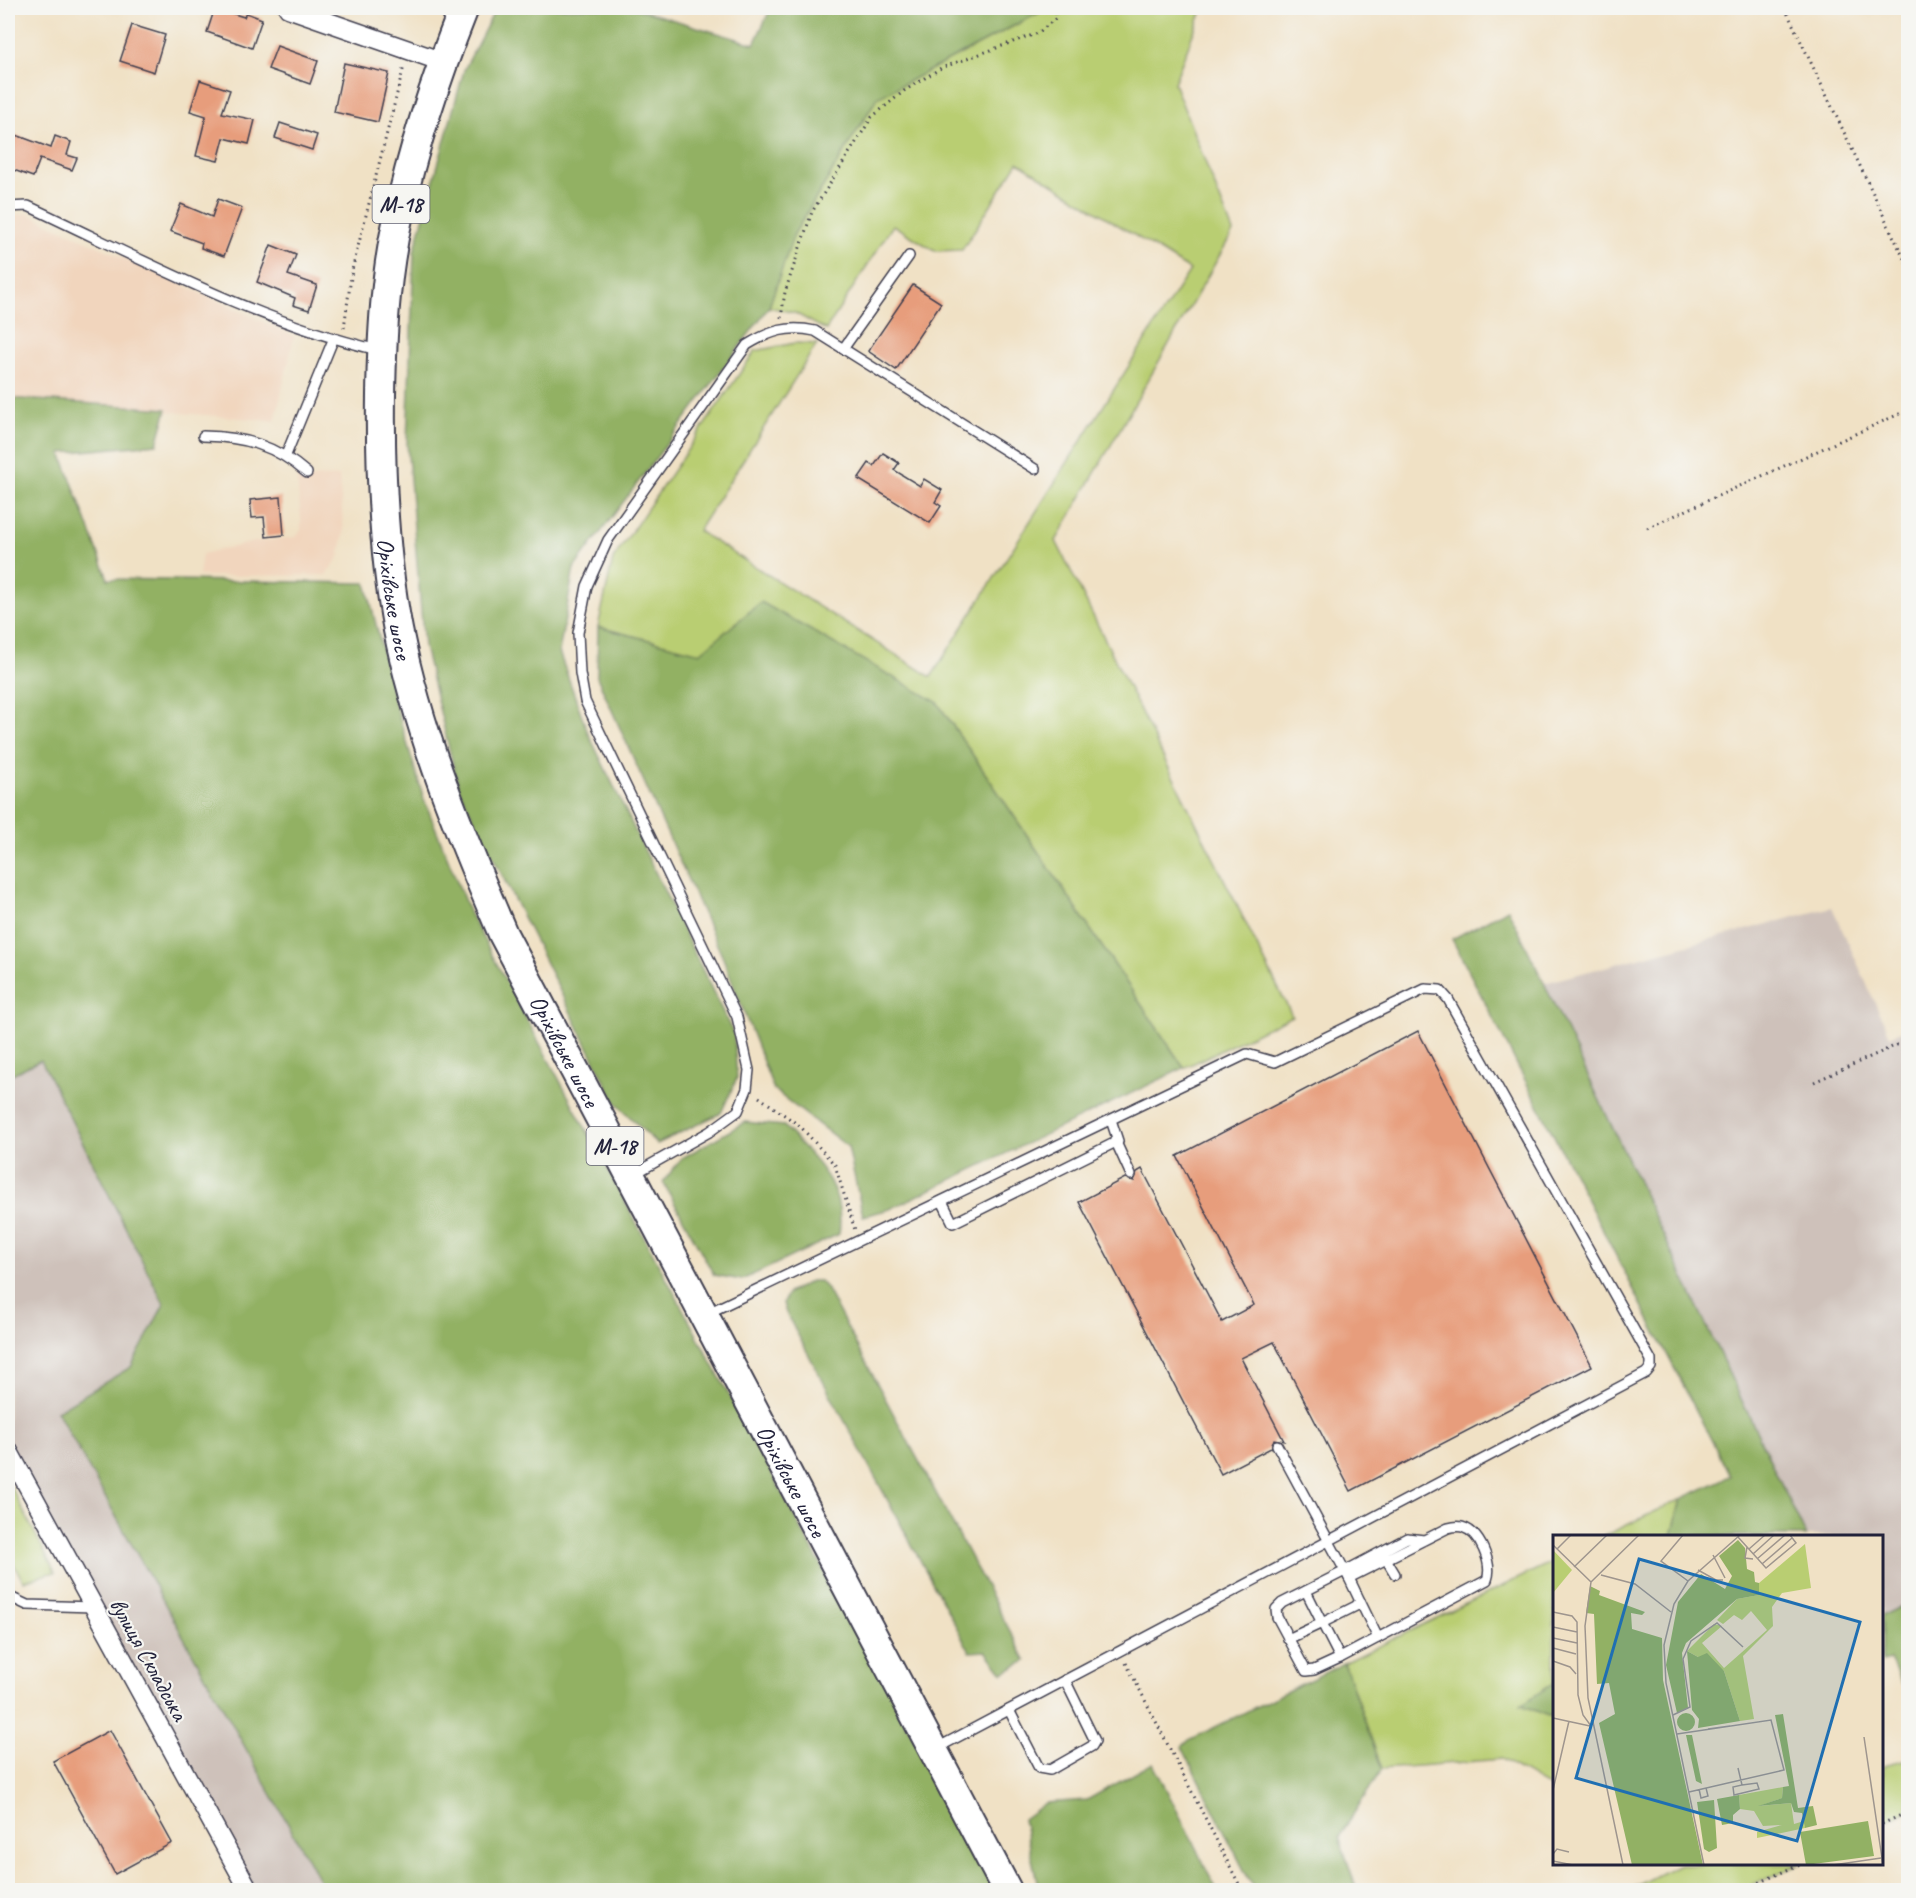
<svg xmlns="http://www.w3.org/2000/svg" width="1916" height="1898" viewBox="0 0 1916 1898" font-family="Caveat,sans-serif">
<rect width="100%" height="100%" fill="#f6f6f2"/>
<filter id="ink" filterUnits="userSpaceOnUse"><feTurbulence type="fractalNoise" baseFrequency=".0167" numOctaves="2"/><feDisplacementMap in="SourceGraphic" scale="12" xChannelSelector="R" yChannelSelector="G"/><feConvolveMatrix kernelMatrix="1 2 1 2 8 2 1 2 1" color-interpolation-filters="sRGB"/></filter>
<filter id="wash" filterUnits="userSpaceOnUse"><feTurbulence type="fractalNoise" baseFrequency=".008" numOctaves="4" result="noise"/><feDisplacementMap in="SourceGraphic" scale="24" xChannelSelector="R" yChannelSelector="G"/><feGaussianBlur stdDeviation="1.35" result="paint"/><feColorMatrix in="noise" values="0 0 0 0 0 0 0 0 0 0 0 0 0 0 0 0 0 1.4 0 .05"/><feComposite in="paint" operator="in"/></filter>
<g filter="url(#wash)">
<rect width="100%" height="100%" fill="#f0e1c5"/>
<!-- built -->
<g fill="#f1d5bd">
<polygon points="28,214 294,336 275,421 8,398 8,216"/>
<polygon points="339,476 344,533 339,557 326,575 199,576 202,554 254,542 296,537 301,530 301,519 297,479"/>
</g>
<!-- industrial -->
<g fill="#cec1ba">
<polygon points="1832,907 1890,1036 1908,1028 1908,1603 1882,1616 1882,1536 1806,1536 1544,983"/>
<polygon points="41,1060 164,1304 131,1367 57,1411 325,1890 249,1890 8,1450 8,1076"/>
</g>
<!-- green -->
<g fill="#b9ce72" stroke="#6e7856" stroke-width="1.5">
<polygon points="1041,8 1203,8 1174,83 1233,232 1056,541 1292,1016 1184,1068 937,702 700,653 598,627 613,559 755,351 795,343 817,344 698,531 931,677 1190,270 1018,162 962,250 935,251 893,225 826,330 795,313 769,307 794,234 877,98 1041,12"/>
<polygon points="8,1481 55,1572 23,1581 8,1553"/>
<polygon points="1681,1499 1672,1536 1604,1536"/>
<polygon points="1554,1561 1554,1683 1522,1705 1549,1716 1554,1714 1554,1790 1502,1759 1382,1769 1344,1663"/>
<polygon points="1908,1760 1908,1811 1882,1824 1882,1766"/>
<polygon points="1679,1864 1800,1864 1743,1890 1629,1890"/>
</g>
<!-- forest -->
<g fill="#92b164" stroke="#5a6a50" stroke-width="1.5">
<polygon points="496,8 634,8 754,44 771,8 1041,8 1042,11 877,98 794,234 769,307 574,568 559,652 588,733 734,1035 737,1078 721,1113 657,1144 616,1103 459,789 424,647 407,443 414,252 464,70"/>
<polygon points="8,398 167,409 157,444 61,453 108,579 366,583 395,703 424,799 470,914 996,1890 325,1890 57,1411 131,1367 164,1304 41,1060 8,1076"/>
<polygon points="761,602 937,702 1184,1068 890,1209 863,1216 848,1147 774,1090 723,958 597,677 598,627 700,653"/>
<polygon points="1508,909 1544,983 1806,1536 1672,1536 1681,1499 1730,1476 1452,939"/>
<path d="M745,1122l39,4c30,34 62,58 55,108l-97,46 -28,-5 -51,-93 19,-24z"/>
<polygon points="811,1281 820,1281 826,1288 1026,1661 1003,1673 986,1651 970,1652 786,1313 783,1303 788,1293"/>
<polygon points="1908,1603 1908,1696 1890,1660 1882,1662 1882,1616"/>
<polygon points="1344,1663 1382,1769 1339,1837 1357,1890 1254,1890 1182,1747 1189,1740"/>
<polygon points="1554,1683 1554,1714 1549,1716 1521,1705"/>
<polygon points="1153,1763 1217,1890 1039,1890 1023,1819 1045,1803 1087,1800"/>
</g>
<g id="blocks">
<!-- building -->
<g fill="#e79d7b">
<polygon points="215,8 244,17 246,13 262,19 252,48 207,32"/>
<polygon points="132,25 165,35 154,72 120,61"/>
<polygon points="277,46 318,61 310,84 268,69"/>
<polygon points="344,63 389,73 378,122 334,112"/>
<polygon points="200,80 230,90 222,113 255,120 249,144 224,138 218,161 196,156 206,116 190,111"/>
<polygon points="280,123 317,135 312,150 275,138"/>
<polygon points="8,132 51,148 55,136 71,142 67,155 77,158 72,170 40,159 33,177 8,168"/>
<polygon points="218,199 242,208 224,256 201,248 202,243 170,231 181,204 212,217"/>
<polygon points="271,245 296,255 288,275 317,285 309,310 293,305 295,298 257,282"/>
<polygon points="913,285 941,303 896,370 868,351"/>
<polygon points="883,453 899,463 894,470 920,486 924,479 942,490 935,502 941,506 930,523 858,479 869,463 874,466"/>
<polygon points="281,497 284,535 266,537 264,517 252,518 250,500"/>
<polygon points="1418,1031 1592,1366 1351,1491 1274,1342 1241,1358 1284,1441 1274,1439 1271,1448 1221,1474 1079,1202 1125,1178 1134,1181 1137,1172 1142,1169 1222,1322 1254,1305 1177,1156"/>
<polygon points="110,1730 172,1843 115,1874 53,1761"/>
</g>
</g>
</g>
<g filter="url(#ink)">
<use href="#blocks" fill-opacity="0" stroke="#413f50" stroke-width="1.5"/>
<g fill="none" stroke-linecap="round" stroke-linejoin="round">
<defs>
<g id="service">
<path d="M8,207l20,-1c114,53 227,115 350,144"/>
<polyline points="843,349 909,256"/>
<path d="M203,436c42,1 72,9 104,37"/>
<polyline points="286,455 333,340"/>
<polyline points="1115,1140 1131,1175"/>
<path d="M634,1174l75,-42 29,-21 9,-22 2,-19 -12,-53 -152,-316 -5,-28 -2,-40 9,-47 21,-46 139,-195c23,-14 41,-20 68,-14l220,138"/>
<polyline points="942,1201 953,1223 1118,1141 1111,1120"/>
<polyline points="706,1314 1247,1054 1275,1062 1425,989 1440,990 1448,999 1651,1360 1651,1367 1646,1373 935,1749"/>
<path d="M1277,1445l68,126 -63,32 -6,6 1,8 29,54 8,-1 26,-12 147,-78c6,-16 -7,-48 -25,-53 -4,-1 -10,0 -14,1l-99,50 -4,-7 62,-33 17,2"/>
<polyline points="1386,1559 1395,1574"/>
<polyline points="1306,1591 1322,1623 1356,1606 1360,1601 1349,1578"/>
<polyline points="8,1596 27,1605 93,1607"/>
<polyline points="1360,1601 1378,1638"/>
<polyline points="1288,1639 1322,1623 1340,1658"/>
<polyline points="1009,1710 1039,1768 1050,1770 1092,1746 1095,1741 1065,1680"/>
</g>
<g id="minor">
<polyline points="288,8 443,62"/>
<polyline points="8,1450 249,1890"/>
</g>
<g id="trunk">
<path id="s1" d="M464,8c-27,68 -51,138 -66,210 -13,58 -16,118 -17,177 -1,79 2,157 17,235 21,105 63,206 105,304l504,956"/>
</g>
</defs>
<!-- service casing -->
<use href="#service" stroke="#413f50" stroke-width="12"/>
<!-- minor casing -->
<use href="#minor" stroke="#413f50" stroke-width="21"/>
<!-- trunk casing -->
<use href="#trunk" stroke="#413f50" stroke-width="32"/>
<!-- path -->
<g stroke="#413f50" stroke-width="3" stroke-dasharray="1.5 4.5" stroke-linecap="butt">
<polyline points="1785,8 1908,267"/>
<polyline points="781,318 785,292 812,212 872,117 904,91 941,68 1038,33 1056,18 1055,8"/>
<polyline points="344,328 352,270 404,66"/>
<polyline points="1647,528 1908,410"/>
<polyline points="1814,1082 1908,1040"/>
<polyline points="759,1097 800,1126 835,1165 855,1230"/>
<polyline points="1126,1663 1242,1890"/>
<polyline points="1882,1824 1908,1812"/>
<polyline points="1743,1890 1800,1864"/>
</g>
<!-- service -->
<use href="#service" stroke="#fff" stroke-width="9"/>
<!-- minor -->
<use href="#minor" stroke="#fff" stroke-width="18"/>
<!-- trunk -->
<use href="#trunk" stroke="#fff" stroke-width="28"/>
</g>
</g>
<g text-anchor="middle" stroke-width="4.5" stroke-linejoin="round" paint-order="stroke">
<!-- shield labels -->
<g fill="#f6f6f2" stroke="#626272" stroke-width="1.5">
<rect x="372.5" y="185" width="57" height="38" rx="4.5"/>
<rect x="586.5" y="1127" width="57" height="38" rx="4.5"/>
</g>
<g font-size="22" font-weight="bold" fill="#22223b">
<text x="401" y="212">М-18</text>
<text x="615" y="1154">М-18</text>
</g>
<!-- street labels -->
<g font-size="24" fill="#22223b" stroke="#f6f6f2">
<text dy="8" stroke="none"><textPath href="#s1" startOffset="603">Оріхівське шосе</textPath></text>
<text dy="8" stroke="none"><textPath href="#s1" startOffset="1089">Оріхівське шосе</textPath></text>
<text dy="8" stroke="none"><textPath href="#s1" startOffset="1575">Оріхівське шосе</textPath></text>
<text transform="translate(149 1659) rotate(61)" y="8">вулиця Складська</text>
</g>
</g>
<!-- overview -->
<g transform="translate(1553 1535)">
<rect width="330" height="330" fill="#f0e1c5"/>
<path d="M252,9l6,44 -29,5 -10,14 1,19 -30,30 11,63 -14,2 -16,-50 -37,-20 27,-27 8,2 -20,17 22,25 43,-38 -16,-19 -9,9 -8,-5 -11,9 -6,-4 20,-21 22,-4v-12zM0,15l19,20 -19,23zM230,252l-1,11 -23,8 32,-3 3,21 10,-3 1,7 -48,10v-6l25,-7 -19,1 -9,-15 -14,-2 -1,-14z" fill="#b9ce72"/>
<path d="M185,5l7,8 2,21 7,3 1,10 4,1v12l-22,4 -51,44 -4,10 6,55 -11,5 -11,-48 12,-63 23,-28 24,15 7,-13 -13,-20zM37,51l10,5 -1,4 46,17 -3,3 -11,-2 1,16 30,9 1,42 40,185h-71l-33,-142 16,-9 -6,-31 -12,1 -3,-70 -8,-1zM134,116l11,6 9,-4 17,18 16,50 -42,7 1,-9 -7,-9zM124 187a9 9 0 1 1 18 0a9 9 0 1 1-18 0ZM230,179l15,94 15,-2 4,19 -12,3 -3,-15 -8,-1 -3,-9 -33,3 24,-8 1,-11 6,-1 -14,-71zM133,200h6l10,49 -6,-3zM186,260l1,14 -7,6v8l-11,2 -5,-26zM161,265l3,48 -8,4 -5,-3 -7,-47zM315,286l6,35 -68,9 -6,-33z" fill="#92b164"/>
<path fill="none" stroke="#9e958e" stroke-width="1.5" d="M130,0l-22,26 27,20M185,2l28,31 30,-25 -6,-8M0,10l38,37M194,12l-2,11 8,1M4,14l14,-14M196,14l16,-14M200,19l21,-19M160,20l12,23M204,24l28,-24M209,29l30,-26M21,32l33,-32M145,35l18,10h7M48,40l34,9 36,28M38,47l-6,44 3,72 35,167M38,47l48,-47M0,77l19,4 5,6 1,73 5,20 8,11M0,92l24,5M0,103l24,5M0,113l23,6M0,126l17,6 6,7M120,180l17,-8 -7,-48 8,-18 26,-18 26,24M0,183l37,8M155,194l22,-3M124,199l94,-14 13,50 -95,22M311,202l19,128M185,233l4,17 -9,2 1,8 25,-6 -2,-6 -15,2M146,254l2,9 7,-2 -2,-8M0,255l16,-69M0,319l4,-5 12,3M0,326l20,4M151,330l-38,-182 -2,-38 10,-41 14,-23 52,-46M280,330l48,-7"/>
<path fill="#1f6fb2" fill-opacity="0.15" stroke="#1f6fb2" stroke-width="3" d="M86,24l221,63 -63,219 -221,-63z"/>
<rect width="330" height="330" fill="none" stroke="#22223b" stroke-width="3"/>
</g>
<!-- margin -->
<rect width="1916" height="1898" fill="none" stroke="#f6f6f2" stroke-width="30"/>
</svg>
